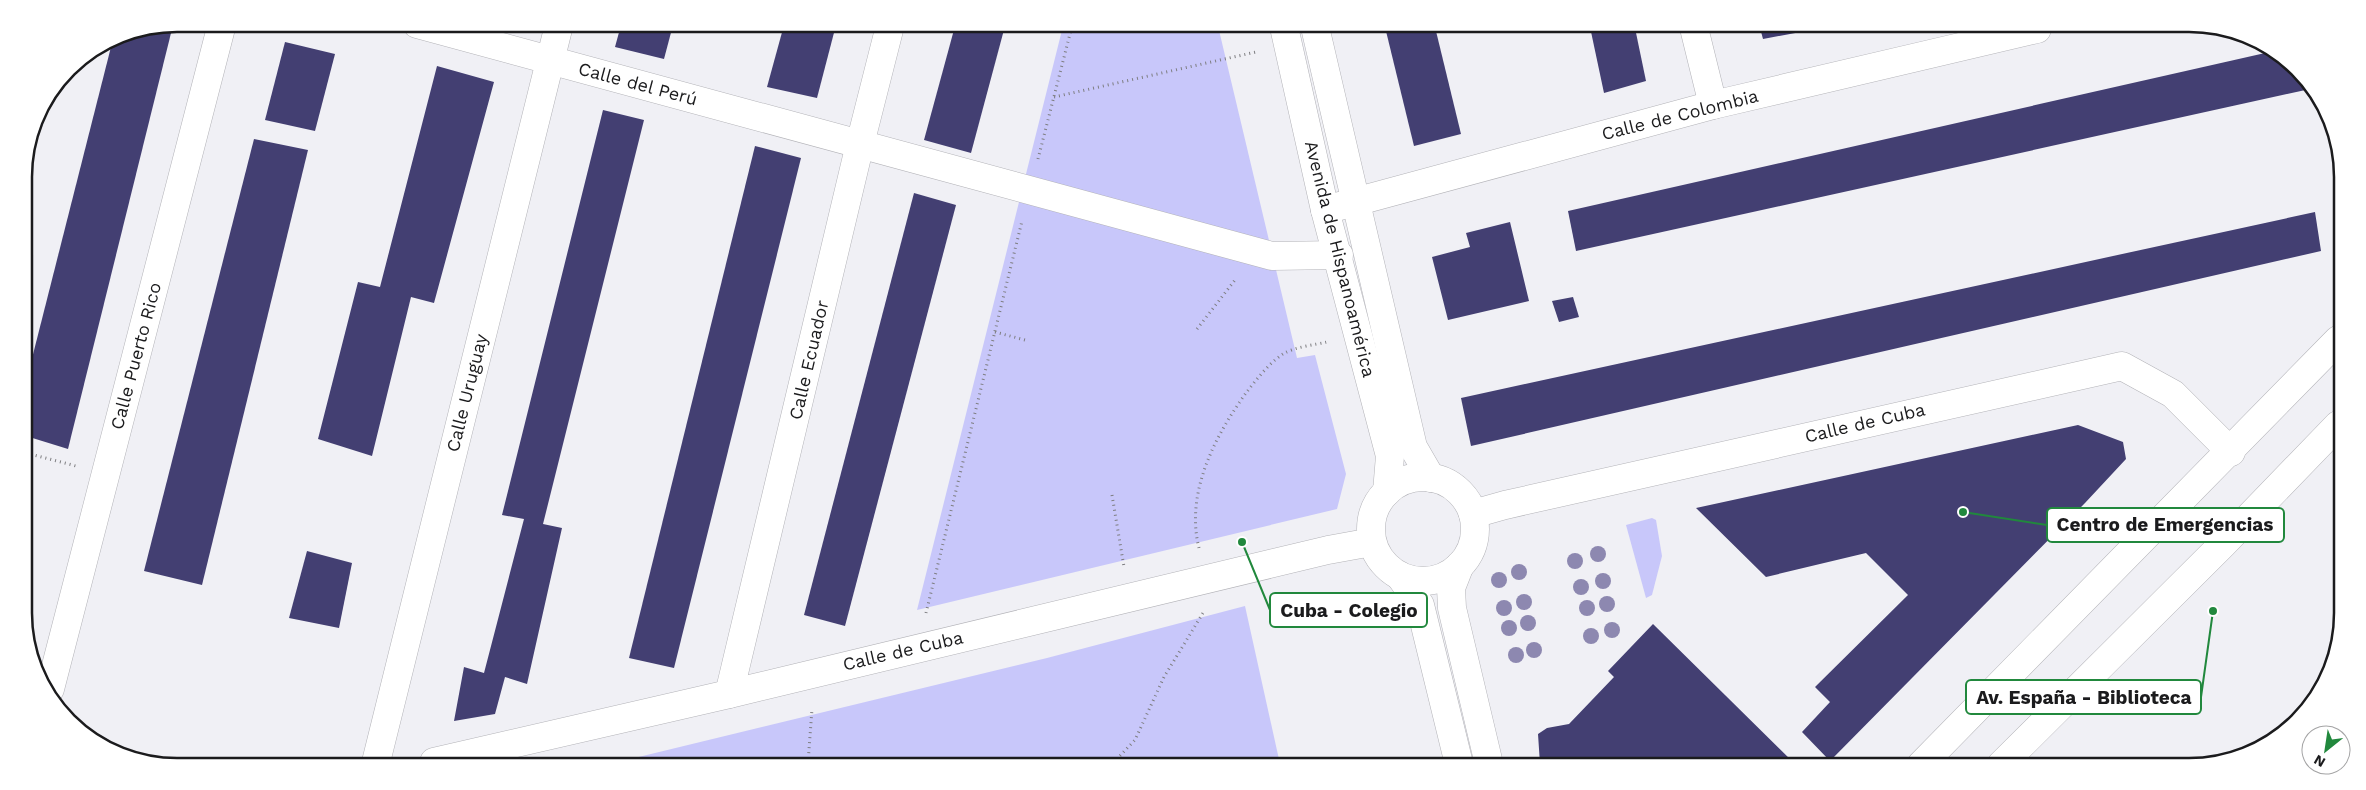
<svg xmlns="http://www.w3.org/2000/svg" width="2366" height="790" viewBox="0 0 2366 790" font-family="'Work Sans',sans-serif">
<rect width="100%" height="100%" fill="#f0f0f5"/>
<!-- green -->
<g fill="#c8c7fa">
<polygon points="1063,26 1218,26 1297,358 1315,355 1346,474 1337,509 917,610"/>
<polygon points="1652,518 1656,520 1662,556 1652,595 1646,598 1626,525"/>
<polygon points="1245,606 1280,764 618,762 1047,658"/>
</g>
<!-- building -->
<g fill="#433f72">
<polygon points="173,25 68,449 26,436 25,386 113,39 119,35"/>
<polygon points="621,25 673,25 664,59 615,47"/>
<polygon points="784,25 836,25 817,98 767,87"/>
<polygon points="955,26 1005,26 971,153 924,140"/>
<polygon points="1385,27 1435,27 1461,134 1414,146"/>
<polygon points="1590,27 1635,28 1646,81 1604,93"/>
<polygon points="1760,28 1806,28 1806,31 1763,39"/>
<polygon points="285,42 335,54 315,131 265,120"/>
<polygon points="2274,51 2304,76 2310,89 1576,251 1568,211"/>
<polygon points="437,66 494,82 434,303 411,297 372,456 318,439 358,282 380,287"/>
<polygon points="603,110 644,120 543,524 562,528 527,684 505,677 495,714 454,721 464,667 484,673 524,519 502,515"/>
<polygon points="254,139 308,150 202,585 144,571"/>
<polygon points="755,146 801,158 674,668 629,658"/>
<polygon points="914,193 956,205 845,626 804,615"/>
<polygon points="2315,212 2321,251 1471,446 1461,398"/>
<polygon points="1510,222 1529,301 1448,320 1432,257 1470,247 1466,233"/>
<polygon points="1573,297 1579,317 1559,322 1552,301"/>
<polygon points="2078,425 2123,442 2126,459 2085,503 1830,761 1802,732 1830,702 1815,687 1908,595 1866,553 1766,577 1696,508"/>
<polygon points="307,551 352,563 339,628 289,618"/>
<polygon points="1653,624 1796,765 1540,764 1538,734 1547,728 1569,724 1614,677 1608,671"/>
</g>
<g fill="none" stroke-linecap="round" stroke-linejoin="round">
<defs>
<g id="street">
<polyline points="417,24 1272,256 1339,255"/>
<polyline points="1284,27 1325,210 1390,456 1387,492"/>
<polyline points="1315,27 1413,447 1431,478"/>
<polyline points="1694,28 1713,105"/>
<polyline points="1325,210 1713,105 2037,29"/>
<circle cx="1423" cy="529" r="52"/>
<polyline points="1473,514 1505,505 2122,366 2173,394 2231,452"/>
<polyline points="1460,565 1451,588 1452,608 1489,764"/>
<polyline points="1400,576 1420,605 1459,764"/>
<polyline points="50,689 222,24"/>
<polyline points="729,694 860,144 890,26"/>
<polyline points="376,762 559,25"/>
<polyline points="434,762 729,694 1328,550 1372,542"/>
</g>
<g id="secondary">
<polyline points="1921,765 2338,340"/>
<polyline points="2001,765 2223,544 2338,425"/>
</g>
</defs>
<!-- street casing -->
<use href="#street" stroke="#b3b3b8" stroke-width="29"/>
<!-- secondary casing -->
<use href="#secondary" stroke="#b3b3b8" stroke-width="29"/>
<!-- path -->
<g stroke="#7e7e81" stroke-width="3" stroke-dasharray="1 4" stroke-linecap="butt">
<polyline points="1054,97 1256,52"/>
<polyline points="1038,159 1072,26"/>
<polyline points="1197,329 1235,280"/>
<polyline points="995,332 1025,340"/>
<polyline points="26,453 76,466"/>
<polyline points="1112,495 1124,567"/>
<path d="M1199,548c-14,-55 16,-112 47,-155 10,-13 23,-30 37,-39 11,-7 31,-9 44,-12"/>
<polyline points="926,613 1022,221"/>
<polyline points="808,763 812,709"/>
<polyline points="1113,763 1135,740 1164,677 1203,613"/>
</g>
<!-- street -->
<use href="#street" stroke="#fff" stroke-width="28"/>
<!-- secondary -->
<use href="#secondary" stroke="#fff" stroke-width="28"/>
</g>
<!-- trees -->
<g fill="#8d88b0">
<circle cx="1598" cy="554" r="8"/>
<circle cx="1575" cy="561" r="8"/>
<circle cx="1519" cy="572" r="8"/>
<circle cx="1499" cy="580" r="8"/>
<circle cx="1603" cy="581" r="8"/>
<circle cx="1581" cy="587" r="8"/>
<circle cx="1524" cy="602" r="8"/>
<circle cx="1607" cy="604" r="8"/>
<circle cx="1504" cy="608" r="8"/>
<circle cx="1587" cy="608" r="8"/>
<circle cx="1528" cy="623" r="8"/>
<circle cx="1509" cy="628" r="8"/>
<circle cx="1612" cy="630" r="8"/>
<circle cx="1591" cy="636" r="8"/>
<circle cx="1534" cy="650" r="8"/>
<circle cx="1516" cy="655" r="8"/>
</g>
<g text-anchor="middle" stroke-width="5" stroke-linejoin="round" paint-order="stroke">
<!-- street labels -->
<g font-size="18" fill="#1b1b1d" stroke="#fff">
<text transform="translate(638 84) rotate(15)" y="6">Calle del Perú</text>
<text transform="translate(1680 115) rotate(-14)" y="6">Calle de Colombia</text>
<text transform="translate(1340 259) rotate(76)" y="6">Avenida de Hispanoamérica</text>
<text transform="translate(136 356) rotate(-75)" y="6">Calle Puerto Rico</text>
<text transform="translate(809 360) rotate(-77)" y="6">Calle Ecuador</text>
<text transform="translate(467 393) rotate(-76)" y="6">Calle Uruguay</text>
<text transform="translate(1865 423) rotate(-13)" y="6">Calle de Cuba</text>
<text transform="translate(903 651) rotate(-13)" y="6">Calle de Cuba</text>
</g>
</g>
<!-- crop -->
<path d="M0 0H2366V790H0ZM177 32H2189A145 145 0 0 1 2334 177V613A145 145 0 0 1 2189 758H177A145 145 0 0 1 32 613V177A145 145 0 0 1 177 32Z" fill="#fff" fill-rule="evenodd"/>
<path fill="none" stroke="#1b1b1d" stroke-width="2.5" d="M177 32H2189A145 145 0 0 1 2334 177V613A145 145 0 0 1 2189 758H177A145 145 0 0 1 32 613V177A145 145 0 0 1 177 32Z"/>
<!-- callouts -->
<path fill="none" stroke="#21883d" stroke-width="2" d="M1963 512L2047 525M1242 542L1270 610M2213 611L2201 697"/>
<g fill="#21883d" stroke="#fff" stroke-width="2">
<circle cx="1963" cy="512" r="5"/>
<circle cx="1242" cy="542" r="5"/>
<circle cx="2213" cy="611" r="5"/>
</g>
<g fill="#fff" stroke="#21883d" stroke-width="2">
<rect x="2047" y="508" width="237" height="34" rx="5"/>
<rect x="1270" y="593" width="157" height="34" rx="5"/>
<rect x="1966" y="680" width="235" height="34" rx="5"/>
</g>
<g font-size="19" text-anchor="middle" font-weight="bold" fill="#1b1b1d">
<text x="2165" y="531">Centro de Emergencias</text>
<text x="1349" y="617">Cuba - Colegio</text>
<text x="2084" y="704">Av. España - Biblioteca</text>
</g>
<!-- north arrow -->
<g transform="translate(2326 750) rotate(210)"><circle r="24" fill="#ffffff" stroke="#a4a4a5"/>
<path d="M0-4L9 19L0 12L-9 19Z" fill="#21883d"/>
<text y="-8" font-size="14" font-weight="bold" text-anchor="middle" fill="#1b1b1d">N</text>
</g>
</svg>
